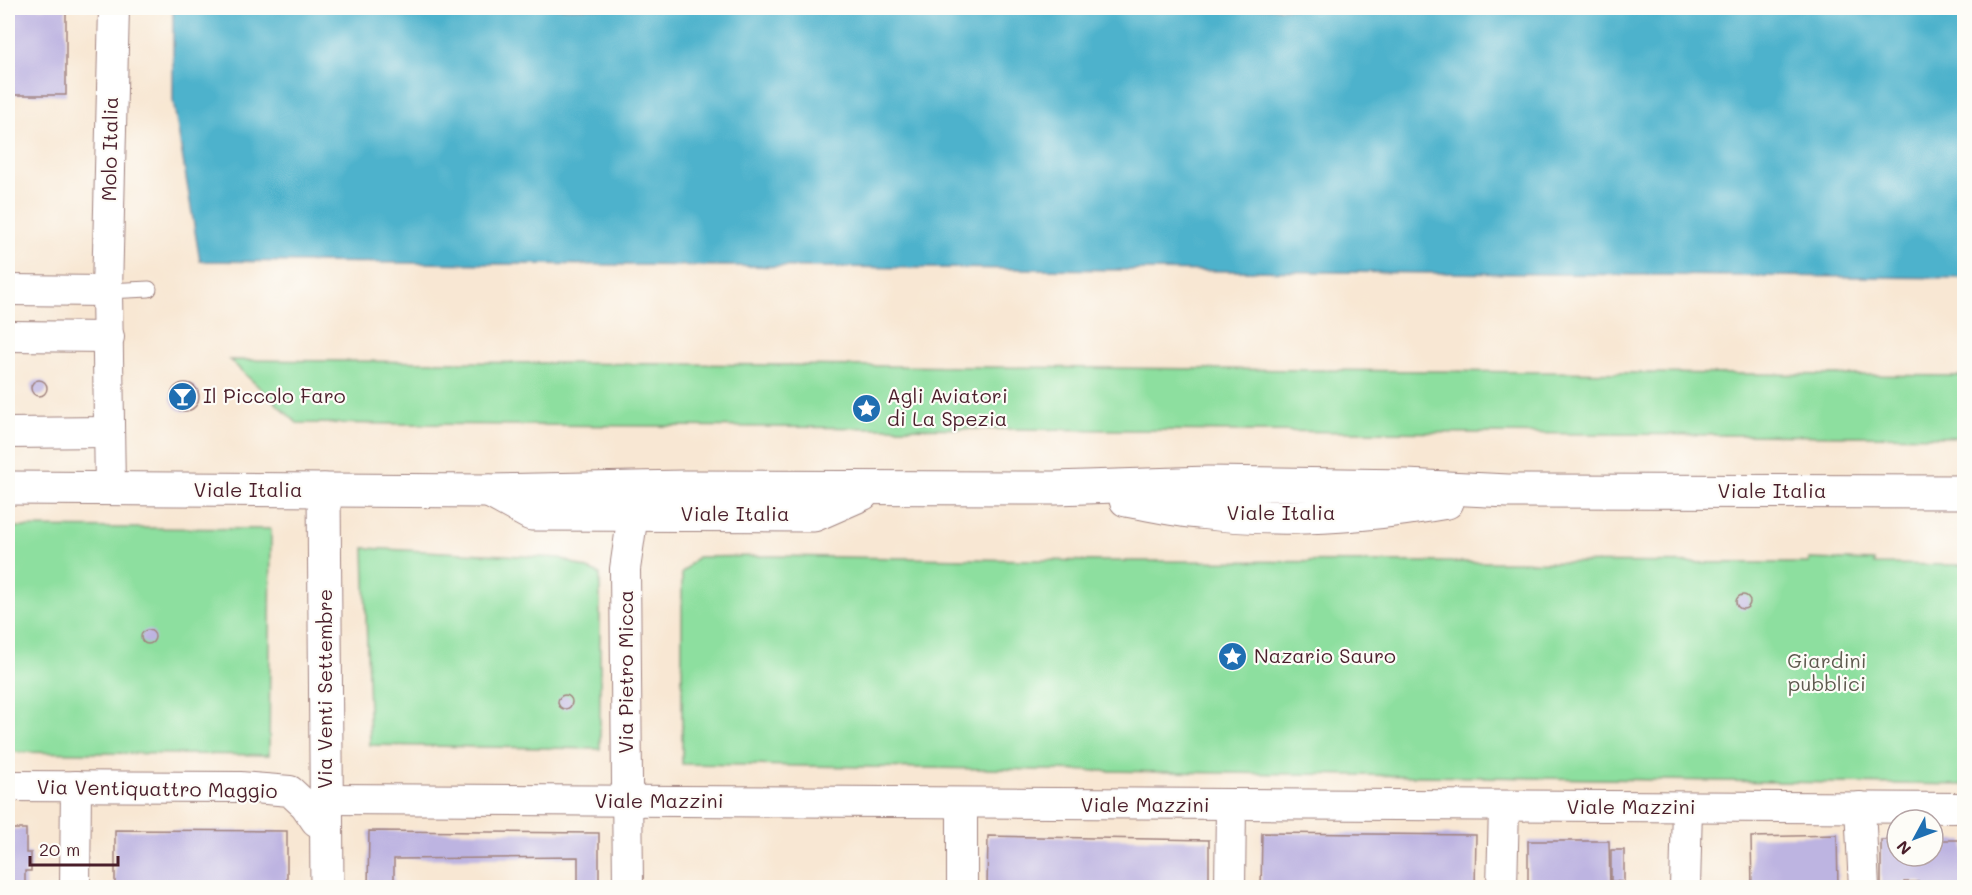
<svg xmlns="http://www.w3.org/2000/svg" width="1972" height="895" viewBox="0 0 1972 895" font-family="Mali,sans-serif">
<rect width="100%" height="100%" fill="#fdfcf7"/>
<filter id="ink" filterUnits="userSpaceOnUse"><feTurbulence type="fractalNoise" baseFrequency=".0167" numOctaves="2"/><feDisplacementMap in="SourceGraphic" scale="12" xChannelSelector="R" yChannelSelector="G"/><feConvolveMatrix kernelMatrix="1 2 1 2 8 2 1 2 1" color-interpolation-filters="sRGB"/></filter>
<filter id="wash" filterUnits="userSpaceOnUse"><feTurbulence type="fractalNoise" baseFrequency=".008" numOctaves="4" result="noise"/><feDisplacementMap in="SourceGraphic" scale="24" xChannelSelector="R" yChannelSelector="G"/><feGaussianBlur stdDeviation="1.35" result="paint"/><feColorMatrix in="noise" values="0 0 0 0 0 0 0 0 0 0 0 0 0 0 0 0 0 1.4 0 .05"/><feComposite in="paint" operator="in"/></filter>
<g filter="url(#wash)">
<rect width="100%" height="100%" fill="#f8e7d3"/>
<!-- green -->
<g fill="#8ddf9f" stroke="#6c7f65" stroke-width="1.5">
<polygon points="230,360 1964,376 1964,437 297,423"/>
<polygon points="8,527 271,529 269,755 8,752"/>
<polygon points="364,548 560,558 600,574 600,749 370,745"/>
<polygon points="772,556 1101,561 1799,563 1809,563 1809,559 1874,561 1874,564 1964,565 1964,785 682,764 682,573 697,557"/>
</g>
<!-- water -->
<polygon fill="#4db2cc" stroke="#4c687c" stroke-width="1.5" points="173,8 1964,8 1964,278 200,261 173,100"/>
<g id="blocks">
<!-- building -->
<g fill="#bdb4e1">
<rect x="8" y="8" width="58" height="87"/>
<circle cx="39" cy="388" r="8"/>
<circle cx="185" cy="397" r="14"/>
<circle cx="1743" cy="602" r="7"/>
<circle cx="148" cy="637" r="7"/>
<circle cx="565" cy="702" r="7"/>
<polygon points="8,829 26,829 26,853 31,853 31,871 25,871 25,888 8,888"/>
<polygon points="115,830 287,831 287,888 115,888"/>
<polygon points="369,831 599,833 599,888 578,888 578,857 394,859 394,888 368,888"/>
<polygon points="1262,833 1476,835 1475,888 1261,888"/>
<polygon points="1837,835 1838,888 1752,888 1751,837"/>
<polygon points="988,836 1209,840 1209,888 987,888"/>
<polygon points="1881,840 1897,840 1897,856 1933,856 1933,840 1964,840 1964,888 1923,888 1923,882 1904,882 1904,888 1881,888"/>
<polygon points="1528,841 1609,841 1610,888 1528,888"/>
<polygon points="1611,850 1624,850 1624,882 1611,881"/>
</g>
</g>
</g>
<g filter="url(#ink)">
<use href="#blocks" fill-opacity="0" stroke="#a1837f" stroke-width="1.5"/>
<g fill="none" stroke-linecap="round" stroke-linejoin="round">
<defs>
<polyline id="lane" points="107,291 149,289"/>
<g id="street">
<polyline points="8,290 107,291"/>
<polyline points="8,336 109,337"/>
<polyline points="8,433 109,432"/>
<polyline points="110,489 107,291 114,8"/>
<polyline points="8,786 240,787 290,791 305,805 316,821 327,828"/>
<polyline points="326,799 1964,808"/>
<polyline points="1860,807 1864,888"/>
<polyline points="75,888 76,786"/>
<polyline points="628,888 625,569 633,514 653,503"/>
<polyline points="962,888 962,804"/>
<polyline points="1230,888 1231,805"/>
<polyline points="1502,888 1504,806"/>
<polyline points="1685,888 1687,807"/>
</g>
<polyline id="secondary" points="324,490 327,888"/>
<g id="primary">
<polyline points="8,488 488,491 683,487 1055,488 1208,483 1406,486 1508,491 1964,492"/>
<polyline points="489,491 531,514 814,515 862,494"/>
<path d="M1126,500c24,4 49,10 73,12 81,10 169,4 248,-10"/>
</g>
</defs>
<!-- lane casing -->
<use href="#lane" stroke="#a1837f" stroke-width="17"/>
<!-- street casing -->
<use href="#street" stroke="#a1837f" stroke-width="32"/>
<!-- secondary casing -->
<use href="#secondary" stroke="#a1837f" stroke-width="35"/>
<!-- primary casing -->
<use href="#primary" stroke="#a1837f" stroke-width="35"/>
<!-- lane -->
<use href="#lane" stroke="#fff" stroke-width="15"/>
<!-- street -->
<use href="#street" stroke="#fff" stroke-width="30"/>
<!-- secondary -->
<use href="#secondary" stroke="#fff" stroke-width="33"/>
<!-- primary -->
<use href="#primary" stroke="#fff" stroke-width="33"/>
</g>
</g>
<!-- icons -->
<defs>
<symbol id="bar-disc" viewBox="-11 -11 22 22"><circle r="9.5" fill="#1f6fb2" stroke="#fdfcf7"/><path d="M-6-5H6L.8 .8V4.5H3.5V6h-7V4.5H-.8V.8Z" fill="#fff"/></symbol>
<symbol id="sight-disc" viewBox="-11 -11 22 22"><circle r="9.5" fill="#1f6fb2" stroke="#fdfcf7"/><path d="M0-6L1.8-2.2L6-1.7L2.9 1.2L3.7 5.4L0 3.3L-3.7 5.4L-2.9 1.2L-6-1.7L-1.8-2.2Z" fill="#fff"/></symbol>
</defs>
<g fill-rule="evenodd">
<use href="#bar-disc" x="166" y="380" width="33" height="33"/>
<use href="#sight-disc" x="850" y="392" width="33" height="33"/>
<use href="#sight-disc" x="1216" y="640" width="33" height="33"/>
</g>
<g text-anchor="middle" stroke-width="4.5" stroke-linejoin="round" paint-order="stroke">
<!-- street labels -->
<g font-size="20" fill="#4a1f2b" stroke="#fdfcf7">
<text transform="translate(110 149) rotate(-89)" y="7">Molo Italia</text>
<text x="248" y="497">Viale Italia</text>
<text x="1772" y="498">Viale Italia</text>
<text x="1281" y="520">Viale Italia</text>
<text x="735" y="521">Viale Italia</text>
<text transform="translate(626 672) rotate(-90)" y="7">Via Pietro Micca</text>
<text transform="translate(325 689) rotate(-90)" y="7">Via Venti Settembre</text>
<text transform="translate(157 789) rotate(1)" y="7">Via Ventiquattro Maggio</text>
<text x="659" y="808">Viale Mazzini</text>
<text x="1145" y="812">Viale Mazzini</text>
<text x="1631" y="814">Viale Mazzini</text>
</g>
<!-- poi labels -->
<g font-size="20" fill="#4a1f2b" stroke="#fdfcf7" text-anchor="start">
<text x="203" y="403">Il Piccolo Faro</text>
<text x="887" y="403">Agli Aviatori<tspan x="887" dy="23">di La Spezia</tspan></text>
<text x="1254" y="663">Nazario Sauro</text>
</g>
<!-- park labels -->
<g font-size="20" fill="#5e594e" stroke="#fdfcf7">
<text x="1827" y="668">Giardini<tspan x="1827" dy="23">pubblici</tspan></text>
</g>
</g>
<!-- margin -->
<rect width="1972" height="895" fill="none" stroke="#fdfcf7" stroke-width="30"/>
<!-- north arrow -->
<g transform="translate(1915 838) rotate(229)"><circle r="28" fill="#fdfcf7" stroke="#b5a4a5" stroke-width="1.5"/>
<path d="M0-4.5L10 22L0 15L-10 22Z" fill="#1f6fb2"/>
<text y="-9" font-size="16" font-weight="bold" text-anchor="middle" fill="#4a1f2b">N</text>
</g>
<!-- scale -->
<path d="M30 856v9h88v-9" fill="none" stroke="#4a1f2b" stroke-width="3"/>
<text x="39" y="856" font-size="18" fill="#4a1f2b" stroke="#fdfcf7" stroke-width="4.5" paint-order="stroke">20 m</text>
</svg>
